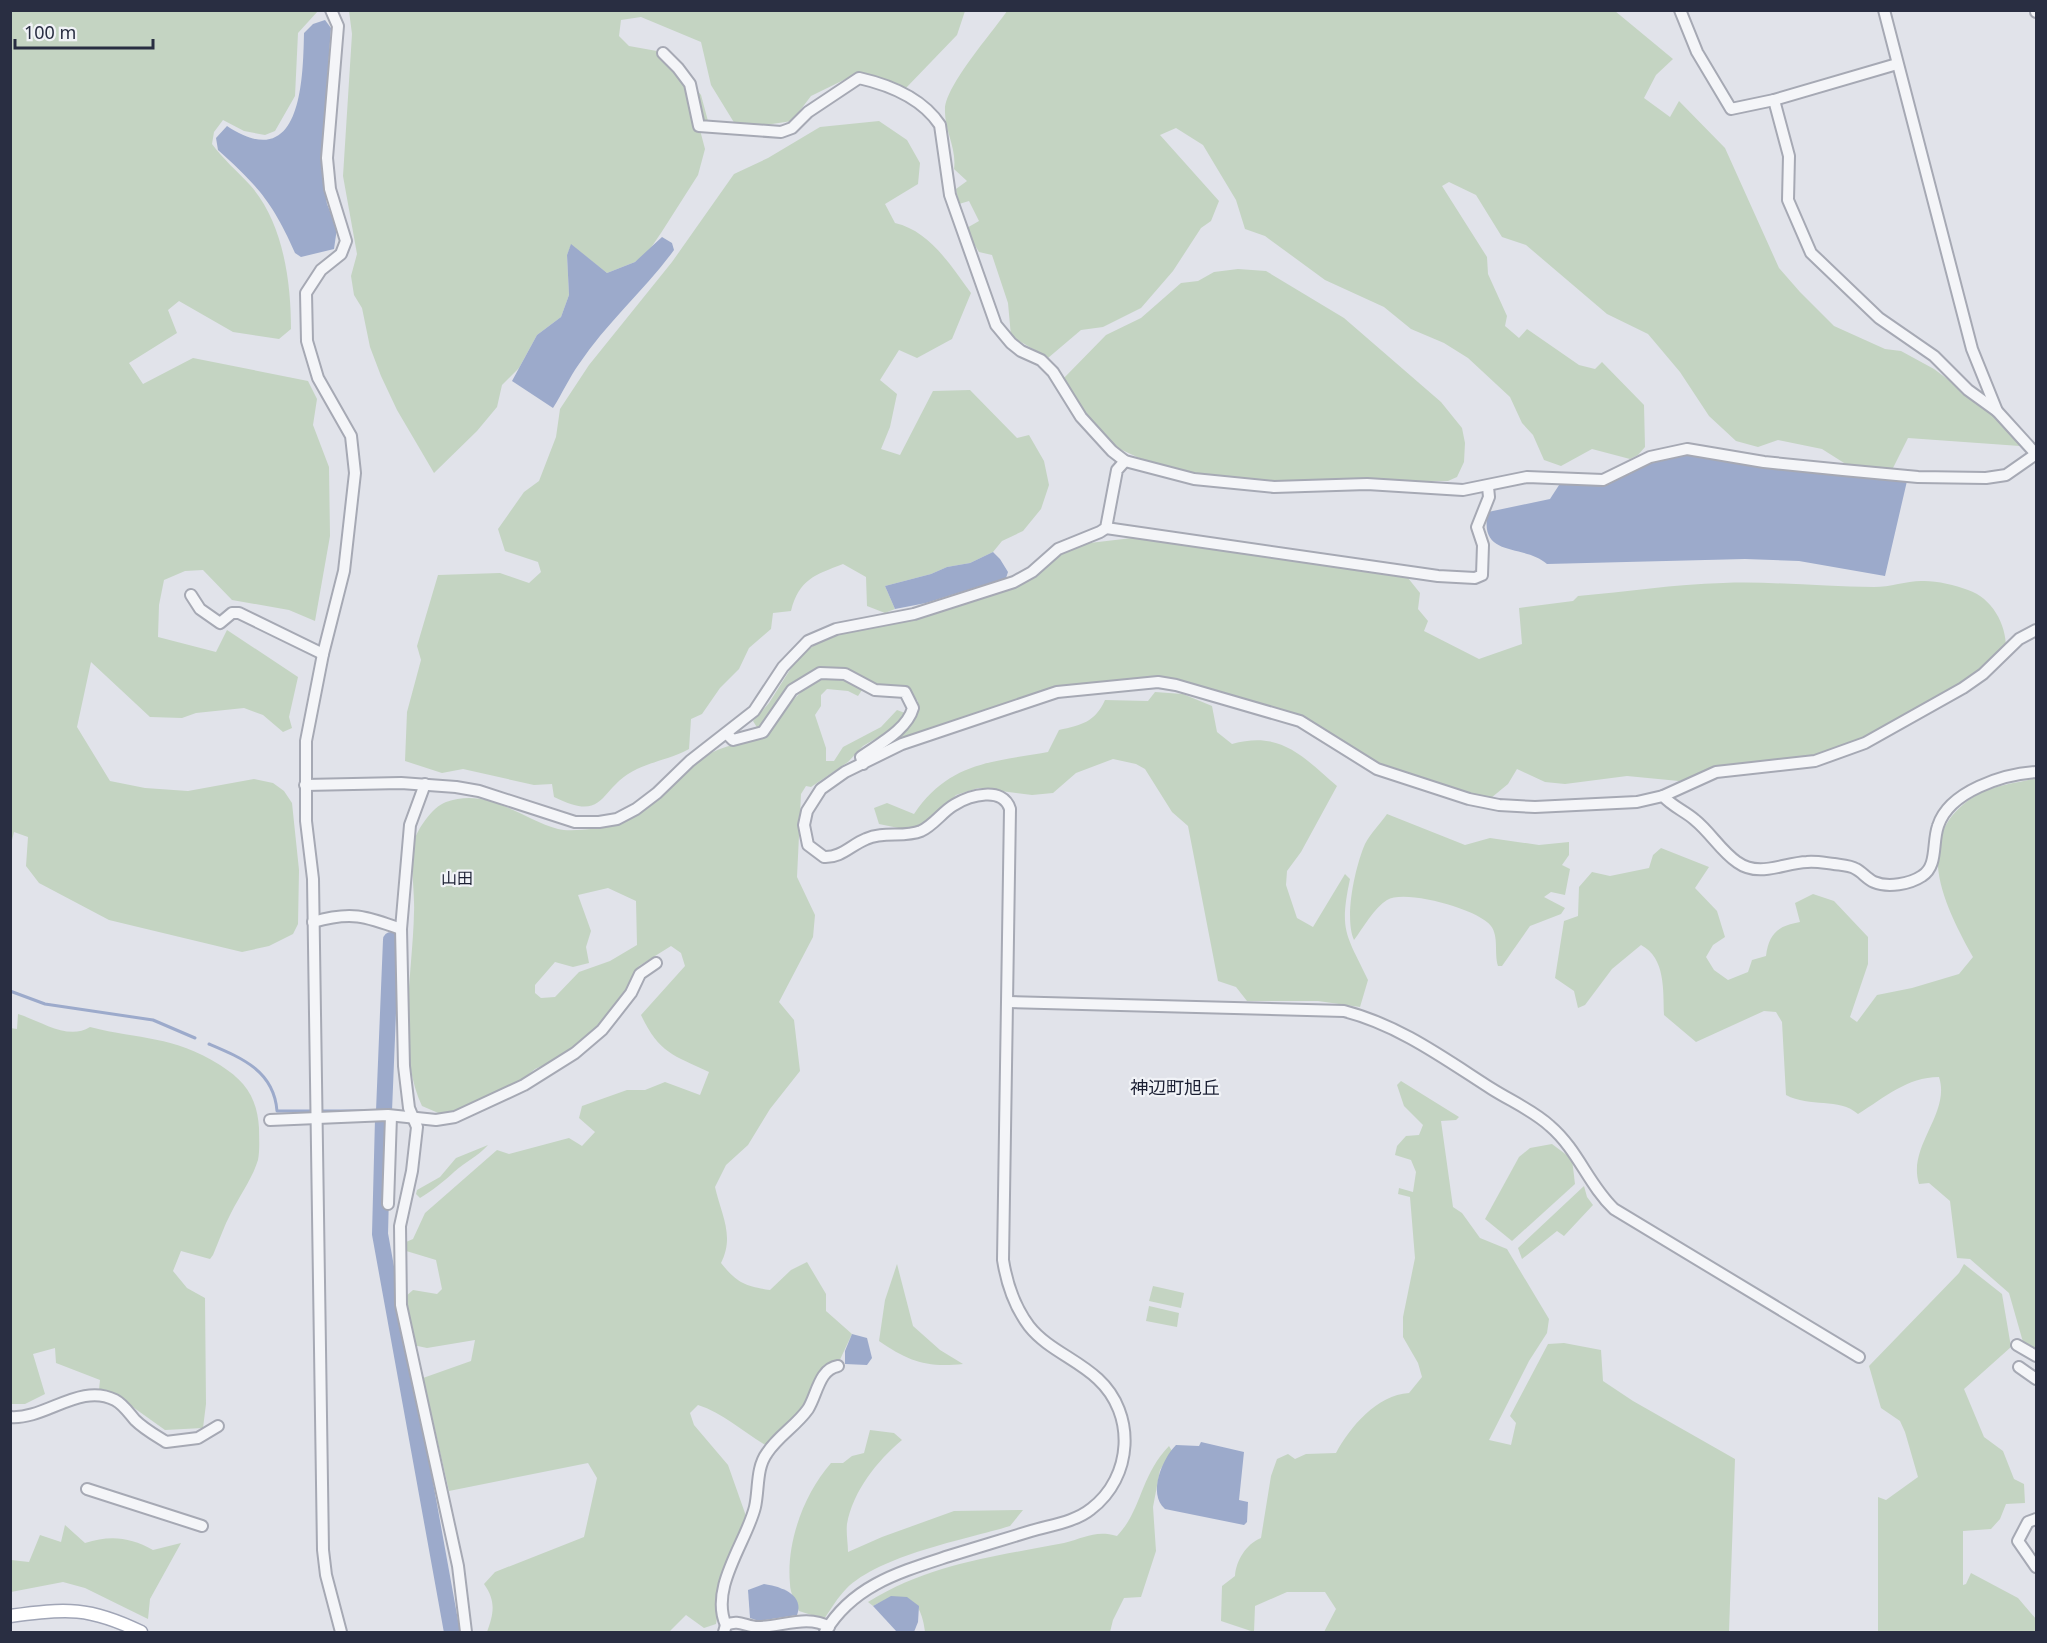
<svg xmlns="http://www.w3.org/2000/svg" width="2047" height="1643" viewBox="0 0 2047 1643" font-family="'Noto Sans','Noto Sans JP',sans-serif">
<rect width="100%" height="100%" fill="#e1e3ea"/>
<!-- green -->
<g fill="#c4d4c2" fill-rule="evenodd">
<path d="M11,10l307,1 -20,22 -3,63 -20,35 -10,4 -21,-4 -21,-11 -9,12 -2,12c11,15 25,27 38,41 33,37 41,96 41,144l-12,10 -46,-7 -54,-31 -11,9 9,23 -48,30 14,21 50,-26 115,23 9,18 -4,26 16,42 1,69 -15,85 -26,-11 -57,-10 -29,-30 -18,1 -21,9 -5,25 -1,32 58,15 11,-22 71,47 -9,40 3,11 -9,4 -20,-17 -19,-7 -48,5 -14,5 -32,-1 -59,-55 -14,65 33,54 35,7 43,3 66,-12 19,4 11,8 8,12 7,67 -1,54 -5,10 -24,12 -27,6 -133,-32 -70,-37 -13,-17 2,-29 -14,-5 -3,12z"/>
<polygon points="349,11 965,11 957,35 905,89 878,78 858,73 811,96 792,121 738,129 711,85 701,42 641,17 621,20 619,36 629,46 668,53 701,95 708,121 700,130 705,149 698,175 661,233 648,252 635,262 607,273 571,245 567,255 569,295 561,317 537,335 519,368 502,385 497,407 477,431 434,473 397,410 381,376 370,347 362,308 354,295 351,276 357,254 343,176 352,34"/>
<path d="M1007,11h608l58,48 -17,16 -12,23 26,19 9,-16 46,47 54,120 21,24 34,34 51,23 16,2 33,18 51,38 35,39 -112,-8 -16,32 -40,-2 -30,-19 -44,-9 -20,7 -22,-6 -27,-25 -29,-44 -32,-38 -41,-20 -81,-69 -24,-8 -26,-42 -27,-13 -7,4 45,71 1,17 19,42 -2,10 14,12 8,-9 52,36 16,4 7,-7 42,43 1,42 -7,8 -8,4 -38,-10 -31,17 -17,-6 -11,-25 -11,-12 -12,-26 -42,-39 -24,-15 -33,-14 -27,-22 -59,-27 -60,-44 -20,-7 -9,-29 -33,-55 -27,-17 -16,7 59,66 -8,20 -10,7 -28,43 -32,37 -38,19 -22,3 -33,28 -37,-22 -3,-33 -16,-48 -13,-3 -14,-23 14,-8 -10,-20 -10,3 -3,-15 11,-8 -13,-12c3,-21 -10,-39 -9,-60 1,-24 47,-76 62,-98z"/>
<path d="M879,121l28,19 13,23 -2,21 -33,20 10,19c35,8 56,43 76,70l-19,46 -35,19 -18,-8 -19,30 17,14 -7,33 -9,22 19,6 33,-64 37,-1 47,48 12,-3 15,26 5,24 -8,24 -18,22 -21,10 -9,11 -23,11 -23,4 -16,7 -46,12 10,23 -10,4 -18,-7 -1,-29 -23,-13c-28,11 -44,15 -52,47l-18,2 -2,16 -22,19 -10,21 -19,19 -18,26 -11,5 -2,30c-19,10 -35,12 -52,20 -39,18 -29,55 -83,28l-2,-13 -18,1 -71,-16 -21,4 -37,-12 2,-49 14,-52 -4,-14 21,-71 62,-2 29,10 12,-11 -3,-10 -33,-11 -7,-22 26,-37 15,-11 17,-44 4,-28 29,-44 83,-103 62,-88 34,-16 52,-31z"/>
<path d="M1238,269l28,2 78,47 97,84 21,26 3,15 -1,19 -7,15 -9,4c-102,-1 -235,16 -328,-32 -26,-14 -42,-46 -57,-70l43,-44 35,-17 40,-35 17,-2 16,-9z"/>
<path d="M1132,538l153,17 123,23 12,15 -2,16 10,12 -4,10 55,28 43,-15 -3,-36 54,-7 5,-5c48,-4 96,-12 145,-13 51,-2 101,4 151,4 17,0 35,-7 50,-6 14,0 31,4 44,9 24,8 38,34 38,57l-45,40 -93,50 -58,19 -93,14 -38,11 -52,-5 -62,8 -20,-2 -28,-13 -9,15 -17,14 -43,-8 -71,-22 -76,-47 -125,-37 -68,-2 -203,57 -7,-3 20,-28v-7l-7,-6 -34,-7 -32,-17 -22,-3 -34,19 -24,38 -7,4 -5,-8 16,-18 29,-46 29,-21 80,-16 107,-32 48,-36 19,-8z"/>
<path d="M829,676l14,3 19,11 -4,6 -10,-5 -21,-2 -6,6v11l-6,9 11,33v13h8l9,-14 38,-20 16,-17 8,3 -4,8 -12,10 -26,15 -15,16 -37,25 -5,-1 -5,8 -4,83 18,38 -2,22 -34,65 15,18 6,51 -30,38 -22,36 -22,20 -11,22c6,27 20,49 6,76 16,20 24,23 49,27l21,-20 16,-8 19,32v17l26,23 -15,32 -68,81c-24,-13 -45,-34 -71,-42l-8,8 4,12 34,40 18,51 -23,68 -7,40 -12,4 -18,-13 -17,17h-182c7,-19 9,-31 -3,-48l11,-12 89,-35 13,-59 -9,-15 -139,28 -26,-113 48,-17 4,-21 -48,8 -14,-3 -8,-48 8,-7 24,4 5,-5 -6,-29 -33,-10 3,-8 7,-3 12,-26 72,-63 12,4 60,-16 13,8 13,-14 -16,-14 3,-12 45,-16h18l20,-8 35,13 9,-23c-36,-17 -50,-19 -68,-57l44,-49 -4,-13 -10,-7 -32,20 -13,28 -23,34 -26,22 -42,19 -17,14 -52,26 -23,6 -21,-9c-26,-55 -9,-134 -8,-194 1,-16 -4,-55 -1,-68 3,-13 19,-37 33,-42 42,-15 74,16 112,27 11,3 42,0 54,-4 47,-14 56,-44 94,-69 17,-11 40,-14 60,-19 22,-28 27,-47 63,-61zM608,888l28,13 1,44 -27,16 -31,11 -24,25 -14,1 -6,-5v-8l20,-23 18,5 16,-4 -3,-16 5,-16 -13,-36z"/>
<path d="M1155,692l28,2 29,12 5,26 15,12c49,-14 71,13 105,42l-36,66 -14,19 -1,14 11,33 16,9 32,-53 5,5c-11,52 -4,55 18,101l-8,27 -42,-6h-71l-11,-14 -18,-6 -30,-155 -16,-14 -27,-43 -9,-5 -23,-5 -37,14 -23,20 -21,2 -54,-7 -22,7 -20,23 -23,13 -34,-7 -5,-16 13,-5 27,11c35,-52 78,-52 134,-62l11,-22c23,-5 36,-8 46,-30l43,1z"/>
<path d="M2036,778v574l-13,-10 -14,-49 -39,-34 -13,-1 -7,-57 -21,-18 -10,1c-12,-38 32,-70 20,-107 -32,0 -55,21 -81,37 -19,-17 -48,-6 -72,-19l-4,-73 -6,-10 -12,-1 -68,31 -32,-27c-1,-24 2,-57 -23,-70l-29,24 -27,36 -7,3 -4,-17 -19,-13 9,-57 14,-5 1,-29 13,-15 18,4 39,-8 4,-13 8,-7 48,19 -14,21 22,23 8,26 -12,8 -7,12 8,13 14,10 20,-8 4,-12 14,-4c3,-23 12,-30 34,-34l-5,-19 18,-9 21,7 34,36v27l-18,53 7,5 20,-27 35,-7 47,-14 14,-17c-30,-54 -64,-122 5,-163 16,-9 41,-11 58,-16z"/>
<path d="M1387,814l78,31 25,-7 49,7 30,-3v13l-7,10 8,4 -5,26 -14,-3 -7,5 21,11 -4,6 -31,12 -28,40h-4c-4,-13 1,-29 -7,-40 -13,-17 -86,-37 -104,-26 -13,8 -24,28 -33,40 -10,-22 1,-73 11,-96 5,-10 15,-20 22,-30z"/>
<path d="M18,1014c23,7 50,27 72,13 51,13 82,8 130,38 25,16 37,32 39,63 0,10 1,21 -1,32 -6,19 -18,35 -27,53 -7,13 -12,28 -18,42l-3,4 -29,-8 -8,20 14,17 18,10 1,106 -3,24 -38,2 -49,-35 -17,-5 1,-10 -44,-17 -1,-15 -22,6 12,40 -20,10h-14l-1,-376 7,1z"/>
<path d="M1401,1081l58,36 -3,3 -15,1 12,86 9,6 18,25 27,11 42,70 -2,14 -18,28 -40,79 22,5 5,-22 -6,-7 38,-72 16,-1 37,7 2,31 30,20 102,58 -6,173h-405l12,-23 -11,-17h-38l-32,14 -1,26 -33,-11 1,-35 13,-10c1,-15 11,-32 26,-38l10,-62 6,-17 11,-5 7,5 11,-5 30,-1c14,-26 41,-58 73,-60l13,-16 -4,-14 -15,-26v-20l12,-59 -5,-61 -12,-3 1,-6 14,4 3,-20 -5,-12 -16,-5 2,-9 9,-10 13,-1 4,-10 -19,-19 -7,-21z"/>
<polygon points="1552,1144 1572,1159 1575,1184 1512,1241 1485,1219 1519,1157 1530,1148"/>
<path d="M488,1145c-11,12 -23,17 -34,27 -11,10 -21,18 -34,26l-4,-4 1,-4 23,-13 16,-19z"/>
<polygon points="1584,1186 1587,1197 1593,1205 1564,1236 1557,1231 1522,1259 1518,1248"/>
<path d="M897,1264l16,62 27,24 23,14c-37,4 -55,-3 -84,-23l6,-41z"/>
<polygon points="1964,1264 2002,1294 2011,1347 1964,1389 1984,1437 2003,1451 2014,1479 2024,1484 2025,1503 2006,1504 2000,1519 1991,1529 1963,1531 1963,1585 1966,1584 1971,1573 2018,1598 2036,1619 2036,1632 1878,1632 1878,1497 1886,1500 1918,1477 1905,1432 1900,1421 1881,1408 1869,1366 1959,1273"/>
<polygon points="1153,1286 1184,1293 1181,1308 1149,1301"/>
<polygon points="1149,1306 1179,1313 1177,1327 1146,1321"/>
<path d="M870,1430l24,3 8,7c-25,21 -49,51 -55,84 -1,9 1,20 1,28l34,-15 72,-26 69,-1 -13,16c-46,14 -130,29 -164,63 -8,8 -15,20 -22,30l-25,-8c-3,-8 -9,-18 -9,-27 -4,-42 14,-90 41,-121h12l9,-7 12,-3z"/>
<path d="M1169,1446l3,5 -12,19 -7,37 3,44 -15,46 -17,1 -11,22 -3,12h-185c-4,-36 -22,-42 -52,-26l-5,-4c64,-39 125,-45 196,-59 21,-5 31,-13 53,-7 25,-26 23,-60 52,-90z"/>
<path d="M65,1525l20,18c25,-8 45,-6 68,7l28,-7 -31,56 -2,20 -63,-31 -22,-6 -52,10v-32l18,2 11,-27 21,7z"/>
</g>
<!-- water -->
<g fill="#9caacb">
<path d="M325,20l6,8 -10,137 6,39 10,24 -3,21 -33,8 -6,-4c-22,-50 -37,-67 -77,-103l-2,-12 11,-12c74,49 76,-44 77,-93l9,-9z"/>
<path d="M662,237l10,6 2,7c-29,40 -67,72 -95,114 -10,14 -17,30 -26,44l-41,-27 25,-46 24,-18 8,-22 -2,-40 4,-11 36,29 28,-11z"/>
<path d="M1683,453l115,18 109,10 -22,95 -86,-15 -54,-2 -198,5c-24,-21 -69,-5 -59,-52l62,-13 11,-17 39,3 30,-11 19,-13z"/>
<polygon points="993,552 1000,559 1008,572 1006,578 926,603 895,609 885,586 931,574 947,567 970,563"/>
<polygon points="852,1334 867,1338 872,1358 867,1365 845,1364 845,1351"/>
<path d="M1201,1442l43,10 -5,48 9,2 -1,20 -3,3 -79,-16c-18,-16 -2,-51 11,-64l23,1z"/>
<path d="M764,1584c15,2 41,10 33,31l-38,6 -9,-3 -2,-28z"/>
<polygon points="891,1596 907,1597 919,1606 918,1622 914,1632 897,1632 873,1606"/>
</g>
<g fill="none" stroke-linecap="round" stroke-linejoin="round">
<!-- stream -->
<g stroke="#9caacb" stroke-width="3">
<polyline points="10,991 45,1004 153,1020 195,1038"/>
<path d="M209,1044c33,14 65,27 68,67h36"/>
<polyline points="322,1111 362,1111"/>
</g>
<!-- river -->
<g stroke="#9caacb" stroke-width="16">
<polyline points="384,1111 391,940"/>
<polyline points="383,1119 380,1234 452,1632"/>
</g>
<defs>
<g id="minor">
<polyline points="331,10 338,26 327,158 330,189 346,241 341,254 321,270 306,293 307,341 318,378 351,436 355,473 344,571 323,654 306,741 306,821 313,879 323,1550 326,1575 341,1632"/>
<polyline points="1680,10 1697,52 1731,109 1774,100 1897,64"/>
<polyline points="1884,10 1972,349 1997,411 2036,454"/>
<polyline points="2036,10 2036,12"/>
<path d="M663,53l15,15 12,16 9,42 82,6 11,-4 16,-16 51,-34c31,7 63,20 81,47l10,70 46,130 15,18 10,8 20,9 12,12 28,45 31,34 13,10 69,18 80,8 93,-3 96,6 64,-13 76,3 47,-23 37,-8 77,13 79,8 75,7 68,1 20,-3 30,-21"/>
<polyline points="1774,100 1789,156 1788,200 1811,253 1879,318 1934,356 1968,390 1997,411"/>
<polyline points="1106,528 1438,576 1475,578 1482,575 1483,545 1477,527 1489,497 1488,487"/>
<polyline points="191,595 200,609 220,623 232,613 239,613 323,654"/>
<path d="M727,734l6,6 30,-8 29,-42 28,-17 25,1 30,16 30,2 8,16c-6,22 -34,36 -52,49l2,7"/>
<polyline points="425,784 410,825 401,929 404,1066 409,1108 417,1127 412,1171 400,1226 401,1305 458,1566 466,1632"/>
<polyline points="305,785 401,783 456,787 479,791 575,822 599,822 617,819 636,809 657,793 690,761 754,711 783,667 808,641 836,629 914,614 1014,582 1032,572 1058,549 1100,532 1106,528 1117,470 1125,461"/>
<path d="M1663,796c10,11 22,15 32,24 15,12 26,31 42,42 22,16 46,1 70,0 8,-1 18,1 27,2 6,1 16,1 22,5 6,3 11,10 18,13 14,6 36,2 48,-6 16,-10 10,-33 16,-50 11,-35 66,-52 98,-54"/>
<path d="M313,922c38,-11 52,-6 88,7"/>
<path d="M1008,1002l336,9c55,14 101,48 148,78 19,12 42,22 58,37 28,24 38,58 64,83l245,148"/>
<polyline points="270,1120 388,1115 436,1120 455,1117 524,1085 575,1053 602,1030 631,993 640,974 656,963"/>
<polyline points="388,1204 391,1116"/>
<polyline points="2017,1345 2036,1356"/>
<polyline points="2019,1367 2036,1379"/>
<path d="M10,1417c35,3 70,-35 105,-17 8,4 14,13 20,20 9,9 20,15 31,22l32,-4 20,-12"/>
<polyline points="87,1489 202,1526"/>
<polyline points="2036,1519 2028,1522 2018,1541 2036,1567"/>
<path d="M726,1625c-17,-37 21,-84 29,-118 4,-18 1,-39 12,-54 11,-17 29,-27 41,-44 9,-14 11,-40 30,-43"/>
<path d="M724,1632l2,-7c13,-6 20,2 32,2 23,0 50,-13 71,0"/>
<path d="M825,1632c28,-47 75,-60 124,-76 27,-8 55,-17 82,-25 20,-6 44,-9 60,-22 42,-32 45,-95 7,-130 -21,-20 -51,-30 -69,-53 -15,-20 -22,-41 -26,-66l7,-451c-7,-23 -40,-14 -56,-4 -12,7 -20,20 -33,26 -17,7 -37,0 -55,8 -15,6 -25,19 -42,18l-16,-12 -4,-20 3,-14 14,-22 24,-17 57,-28 155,-52 101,-10 18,3 124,36 77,48 92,30 30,6 36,2 102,-5 26,-6 53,-24 99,-11 50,-18 98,-55 20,-14 36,-35 17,-9"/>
</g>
<path id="major" d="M10,1616c56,-8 80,-9 131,16"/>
</defs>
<!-- minor casing -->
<use href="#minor" stroke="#a6a9b4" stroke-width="14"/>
<!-- major casing -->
<use href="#major" stroke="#a0a5b6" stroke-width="15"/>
<!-- minor -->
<use href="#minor" stroke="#f4f5f8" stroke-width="10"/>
<!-- major -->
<use href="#major" stroke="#fff" stroke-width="12"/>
</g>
<g text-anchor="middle" stroke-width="4.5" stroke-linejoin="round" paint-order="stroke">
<!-- neighbourhood labels -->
<g font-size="16" fill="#1b1f33" stroke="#f1f3f7">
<text x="457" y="884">山田</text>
</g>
<!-- quarter labels -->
<g font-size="18" fill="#1b1f33" stroke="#f1f3f7">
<text x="1175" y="1094">神辺町旭丘</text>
</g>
</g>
<!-- border -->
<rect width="2047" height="1643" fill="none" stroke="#292e42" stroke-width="24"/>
<!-- scale -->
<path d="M15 39v9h138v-9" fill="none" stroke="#292e42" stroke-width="3"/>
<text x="24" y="39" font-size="18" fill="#292e42" stroke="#f1f3f7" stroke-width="4.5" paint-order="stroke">100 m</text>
</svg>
